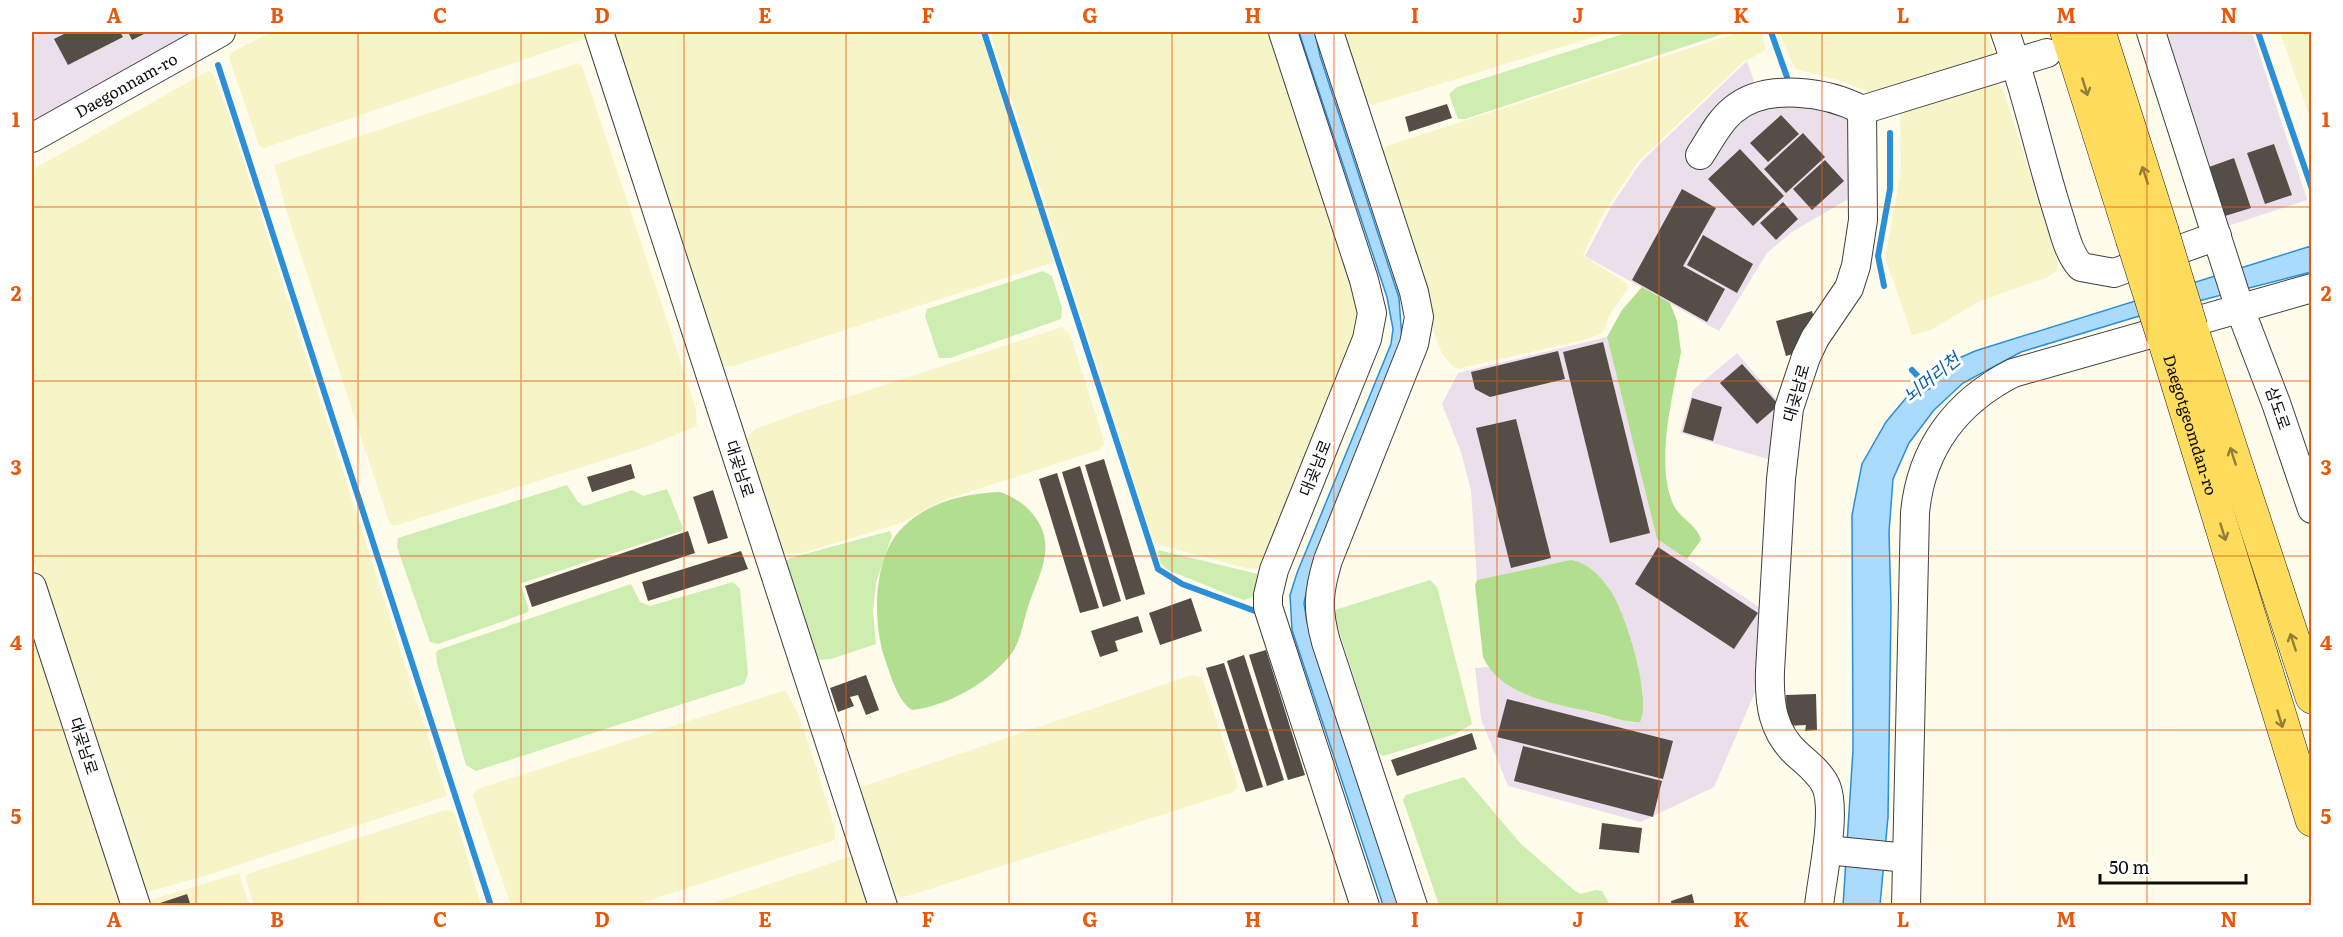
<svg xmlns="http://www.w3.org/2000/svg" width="2343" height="937" viewBox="0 0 2343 937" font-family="Literata,'Noto Sans KR',serif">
<rect width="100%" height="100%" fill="#fffceb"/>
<!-- industrial -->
<g fill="#ebdfec">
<polygon points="32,32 194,32 32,126"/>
<polygon points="2162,32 2252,32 2307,200 2225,227"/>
<polygon points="1747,61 1762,105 1839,108 1858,133 1855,195 1792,232 1767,253 1719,331 1585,256 1612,205 1641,162"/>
<polygon points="1607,337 1657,539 1768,613 1756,690 1714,787 1641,822 1508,786 1481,719 1475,668 1488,667 1524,693 1545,701 1633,723 1643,692 1620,609 1570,560 1477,580 1471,490 1461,452 1442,404 1458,373"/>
<polygon points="1737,353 1782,405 1774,461 1680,433 1693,390"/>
</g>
<!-- farmland -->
<g fill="#f7f5c8">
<polygon points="272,32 587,32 584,39 264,148 259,146 229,58 232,52"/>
<polygon points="607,32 980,32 1046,231 1054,262 734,366 718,366"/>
<polygon points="990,32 1270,32 1360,305 1359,328 1260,569 1245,568 1154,543"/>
<polygon points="1345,32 1610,32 1372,105 1367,101"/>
<polygon points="1740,32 1761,32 1766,50 1742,63 1639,161 1605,211 1583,255 1626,283 1628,288 1609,316 1604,330 1599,335 1584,340 1479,364 1458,369 1452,366 1442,354 1433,331 1432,311 1383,151 1386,146"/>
<polygon points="1779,32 1987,32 1994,53 1993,56 1871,93 1841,81 1795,69"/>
<polygon points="2280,32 2311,32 2311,121"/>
<polygon points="578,63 582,66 671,332 696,410 697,426 646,447 394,526 389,522 287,213 274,165"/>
<polygon points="208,71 213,74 228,113 447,796 205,876 147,892 140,884 32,556 32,170"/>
<polygon points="1997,80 2004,92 2058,262 2057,271 2046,278 1980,301 1931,330 1912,335 1885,258 1901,171 1900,114 1902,110"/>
<polygon points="1062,327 1070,334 1103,437 1104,444 1099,450 941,501 901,523 869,533 802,553 782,554 746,442 748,436 755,429 798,413"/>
<polygon points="32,618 126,905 32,905"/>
<polygon points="1192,675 1202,677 1237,782 1237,788 1233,792 908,896 900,897 896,894 860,791 861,787"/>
<polygon points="785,690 797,711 810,748 835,828 835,840 635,905 511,905 473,796 477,789"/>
<polygon points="445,810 452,811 455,815 481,905 254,905 247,883 246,876 250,873"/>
<polygon points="849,857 853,858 871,906 704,906"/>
<polygon points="239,873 249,905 146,906 144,902"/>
</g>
<!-- green -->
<g fill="#ceedb1">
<polygon points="1629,32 1729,32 1465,119 1458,119 1449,94 1457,87"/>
<polygon points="1043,271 1052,276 1062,308 1061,319 950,358 939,358 925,316 927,309"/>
<polygon points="567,485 578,502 584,506 632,490 643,496 667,489 683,528 681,531 522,583 521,585 529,610 526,613 438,644 430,642 397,547 398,538"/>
<polygon points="890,531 892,535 876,583 873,610 876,644 831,659 817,660 786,561 790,558"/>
<polygon points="1158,550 1258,574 1259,582 1253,597 1244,600 1232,596 1168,570 1160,562"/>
<polygon points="1430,580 1437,587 1472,724 1455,734 1383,756 1378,752 1334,615 1335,610"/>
<polygon points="733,582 740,589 748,674 744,684 476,771 466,765 437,663 436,653 438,650 631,584 640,602 650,606"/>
<polygon points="1464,777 1521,844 1575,891 1581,894 1596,890 1602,891 1610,905 1439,905 1403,800 1406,795"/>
</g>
<!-- forest -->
<g fill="#b1df8f">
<path d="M1642,287l28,16 7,18 4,31c-8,42 -26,111 -8,152 6,14 25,21 28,36l-14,19 -30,-20 -50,-202 15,-27z"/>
<path d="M1000,492c26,9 49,32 45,62 -2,18 -12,36 -17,53 -6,18 -7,36 -20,51 -22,26 -61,48 -96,52 -14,-9 -21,-33 -26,-48 -14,-37 -14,-105 17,-135 25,-25 63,-34 97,-35z"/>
<path d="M1570,560c17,1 33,19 42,33 14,23 40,105 28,129 -15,1 -31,-6 -45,-9 -38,-9 -94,-16 -112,-56l-8,-72 2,-5z"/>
</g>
<!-- water -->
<g fill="#aadbfc" stroke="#2b8ed9" stroke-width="1.5">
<polygon points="1299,32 1315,32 1320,56 1399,298 1402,340 1308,585 1304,603 1307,622 1401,905 1383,905 1292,630 1290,595 1297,573 1391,344 1393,329 1387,297"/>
<polygon points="2311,246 2311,272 2136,317 2021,352 1963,383 1934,410 1909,443 1893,479 1889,532 1891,607 1888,817 1880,905 1843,906 1853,750 1852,515 1862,464 1886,422 1916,386 1946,364 1975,351"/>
</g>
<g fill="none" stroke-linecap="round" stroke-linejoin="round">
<!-- stream -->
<g stroke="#2b8ed9" stroke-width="6">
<polyline points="984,32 1158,569 1182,584 1255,611"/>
<polyline points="1771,32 1787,77"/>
<polyline points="2258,32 2312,189"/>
<polyline points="218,65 491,906"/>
<polyline points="1884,286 1878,256 1890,189 1890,133"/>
<polyline points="1912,370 1928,387"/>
</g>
</g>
<!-- building -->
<g fill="#564d47">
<polygon points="68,32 120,32 123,37 68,65 54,39"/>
<polygon points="128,32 148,32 132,40"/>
<polygon points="1447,104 1452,118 1409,132 1405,117"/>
<polygon points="1781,115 1799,134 1768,162 1750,143"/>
<polygon points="1803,133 1825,157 1786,193 1764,169"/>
<polygon points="2274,144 2292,195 2265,204 2247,153"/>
<polygon points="1740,149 1784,196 1753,226 1708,179"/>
<polygon points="2234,158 2251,208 2225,216 2209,167"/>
<polygon points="1825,160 1844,181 1812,210 1793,189"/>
<polygon points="1682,189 1716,208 1683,266 1725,289 1707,322 1632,280"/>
<polygon points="1783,202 1798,219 1776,240 1760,223"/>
<polygon points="1703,235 1753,264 1737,293 1687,265"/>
<polygon points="1812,311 1816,326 1803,351 1786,356 1776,321"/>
<polygon points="1603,342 1650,533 1610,543 1563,352"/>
<polygon points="1558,351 1565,379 1490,397 1475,389 1471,372"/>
<polygon points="1742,364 1779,405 1757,424 1720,383"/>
<polygon points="1692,398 1722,407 1713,441 1683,432"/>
<polygon points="1516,419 1551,558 1511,568 1476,428"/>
<polygon points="1104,459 1145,594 1126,600 1085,465"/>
<polygon points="631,464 635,478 592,492 587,477"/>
<polygon points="1080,466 1121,601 1103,607 1062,472"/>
<polygon points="1057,473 1099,608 1080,613 1039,479"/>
<polygon points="713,490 728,538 708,544 693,497"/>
<polygon points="688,531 695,553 532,607 525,586"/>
<polygon points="1658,547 1758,613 1734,649 1635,584"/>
<polygon points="741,551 748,569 648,601 642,582"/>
<polygon points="1191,598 1202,631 1160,645 1149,613"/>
<polygon points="1138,616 1143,632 1115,641 1118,651 1100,657 1091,631"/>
<polygon points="1266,650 1305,775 1288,780 1249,655"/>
<polygon points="1244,655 1284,780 1267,786 1227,661"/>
<polygon points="1224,663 1263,787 1246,792 1206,668"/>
<polygon points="866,675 879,710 866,715 858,695 850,697 854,706 838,712 830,688"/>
<polygon points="1816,694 1817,730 1805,731 1806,725 1787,726 1786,695"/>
<polygon points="1507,699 1673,741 1663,779 1497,737"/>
<polygon points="1472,733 1477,749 1397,776 1391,760"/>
<polygon points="1523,746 1662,781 1653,817 1514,781"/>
<polygon points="1602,823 1642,828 1639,853 1599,849"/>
<polygon points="187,894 191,906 154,906 154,905"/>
<polygon points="1692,894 1695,906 1672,906 1671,901"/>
</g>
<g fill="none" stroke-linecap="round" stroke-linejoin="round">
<defs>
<g id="minor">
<polyline points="599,32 883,906"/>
<polyline points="1283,32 1364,280 1372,313 1367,339 1274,570 1268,595 1268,607 1365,906"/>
<path d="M1329,32l85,260 5,25 -5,27 -86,216c-10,33 -11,49 -2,82l87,264"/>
<path d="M2005,32c21,58 34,121 53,181 6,18 10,40 23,54l33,6 103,-37"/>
<polyline points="2151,32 2240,309 2276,403 2312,509"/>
<path id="s1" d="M32,138l189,-106"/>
<path d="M1700,155c10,-15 19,-34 33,-45 33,-28 95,-18 129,0l185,-57"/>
<polyline points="32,587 136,906"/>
<polyline points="1827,850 1907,858"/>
<path d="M1819,906c3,-30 18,-94 7,-120 -6,-13 -18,-22 -28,-31 -26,-23 -29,-52 -28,-84l11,-192 8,-71 17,-51 9,-19 34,-50 7,-22 7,-46 -1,-110"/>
<path d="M1906,906l9,-393c6,-64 41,-111 98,-140l299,-85"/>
</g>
<g id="major">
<polyline points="2067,32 2132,238"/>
<polyline points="2099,32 2162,231"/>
<polyline points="2191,327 2312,697"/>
<path id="s2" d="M2163,336l149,484"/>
</g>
</defs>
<!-- minor casing -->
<use href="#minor" stroke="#3f3f3f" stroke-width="30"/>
<!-- major casing -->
<use href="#major" stroke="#1d1d1d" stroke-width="34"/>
<!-- minor -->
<use href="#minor" stroke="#fff" stroke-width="28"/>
<!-- major -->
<use href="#major" stroke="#ffdc5b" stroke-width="33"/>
<defs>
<g id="major-bridge">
<polyline points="2162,231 2191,327"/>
<polyline points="2132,238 2163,336"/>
</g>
</defs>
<!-- major-bridge casing -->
<use href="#major-bridge" stroke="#1d1d1d" stroke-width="34" stroke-linecap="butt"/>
<!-- major-bridge -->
<use href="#major-bridge" stroke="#ffdc5b" stroke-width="33"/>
</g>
<!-- one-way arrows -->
<defs><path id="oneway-shaft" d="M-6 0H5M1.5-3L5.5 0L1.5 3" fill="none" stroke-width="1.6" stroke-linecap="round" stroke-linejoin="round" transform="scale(1.5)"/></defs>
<g stroke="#927e37">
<use href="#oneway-shaft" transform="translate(2085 87) rotate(73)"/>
<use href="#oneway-shaft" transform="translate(2145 175) rotate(-108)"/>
<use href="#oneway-shaft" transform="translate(2233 456) rotate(-108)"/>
<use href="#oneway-shaft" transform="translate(2223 532) rotate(73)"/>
<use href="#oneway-shaft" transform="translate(2293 642) rotate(-108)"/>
<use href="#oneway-shaft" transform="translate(2280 719) rotate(73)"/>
</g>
<!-- grid -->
<path fill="none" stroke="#e8590c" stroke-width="1.5" stroke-opacity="0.55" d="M196,32v874M358,32v874M521,32v874M684,32v874M846,32v874M1009,32v874M1172,32v874M1334,32v874M1497,32v874M1659,32v874M1822,32v874M1985,32v874M2147,32v874M32,207h2280M32,381h2280M32,556h2280M32,730h2280"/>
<g text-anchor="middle" stroke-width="6" stroke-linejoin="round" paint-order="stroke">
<!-- street labels -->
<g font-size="16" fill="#0c0c0c" stroke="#fff">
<text dy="6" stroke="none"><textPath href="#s1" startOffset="108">Daegonnam-ro</textPath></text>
<text transform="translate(1796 393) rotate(-74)" y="6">대곶남로</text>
<text transform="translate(2278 408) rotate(71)" y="6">삼도로</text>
<text dy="6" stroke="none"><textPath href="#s2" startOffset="93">Daegotgeomdan-ro</textPath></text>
<text transform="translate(1315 468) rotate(-68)" y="6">대곶남로</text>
<text transform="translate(740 469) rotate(72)" y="6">대곶남로</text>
<text transform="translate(84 746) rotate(72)" y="6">대곶남로</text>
</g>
<!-- water labels -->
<g font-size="18" font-style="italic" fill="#0b5fa8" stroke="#fff">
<text transform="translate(1932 378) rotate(-39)" y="6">뇌머리천</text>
</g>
</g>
<!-- border -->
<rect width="2343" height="937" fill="none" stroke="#ffffff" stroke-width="66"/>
<!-- scale -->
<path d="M2100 874v9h146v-9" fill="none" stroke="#0c0c0c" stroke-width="3"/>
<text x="2109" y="874" font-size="18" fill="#0c0c0c" stroke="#ffffff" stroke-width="4.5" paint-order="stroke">50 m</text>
<rect x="33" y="33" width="2277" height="871" fill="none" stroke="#e8590c" stroke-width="2"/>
<g font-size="20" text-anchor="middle" font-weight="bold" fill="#e8590c">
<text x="114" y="23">A</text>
<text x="277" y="23">B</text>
<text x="440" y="23">C</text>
<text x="602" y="23">D</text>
<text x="765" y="23">E</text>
<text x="928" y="23">F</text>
<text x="1090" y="23">G</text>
<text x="1253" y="23">H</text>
<text x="1415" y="23">I</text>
<text x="1578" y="23">J</text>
<text x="1741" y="23">K</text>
<text x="1903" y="23">L</text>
<text x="2066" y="23">M</text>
<text x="2229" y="23">N</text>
<text x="16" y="127">1</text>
<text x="2326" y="127">1</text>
<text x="16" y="301">2</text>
<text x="2326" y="301">2</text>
<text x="16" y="475">3</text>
<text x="2326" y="475">3</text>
<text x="16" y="650">4</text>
<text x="2326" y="650">4</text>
<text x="16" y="824">5</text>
<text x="2326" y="824">5</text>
<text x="114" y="927">A</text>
<text x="277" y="927">B</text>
<text x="440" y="927">C</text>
<text x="602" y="927">D</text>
<text x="765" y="927">E</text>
<text x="928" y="927">F</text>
<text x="1090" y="927">G</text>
<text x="1253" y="927">H</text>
<text x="1415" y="927">I</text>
<text x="1578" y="927">J</text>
<text x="1741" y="927">K</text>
<text x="1903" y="927">L</text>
<text x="2066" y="927">M</text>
<text x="2229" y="927">N</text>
</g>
</svg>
